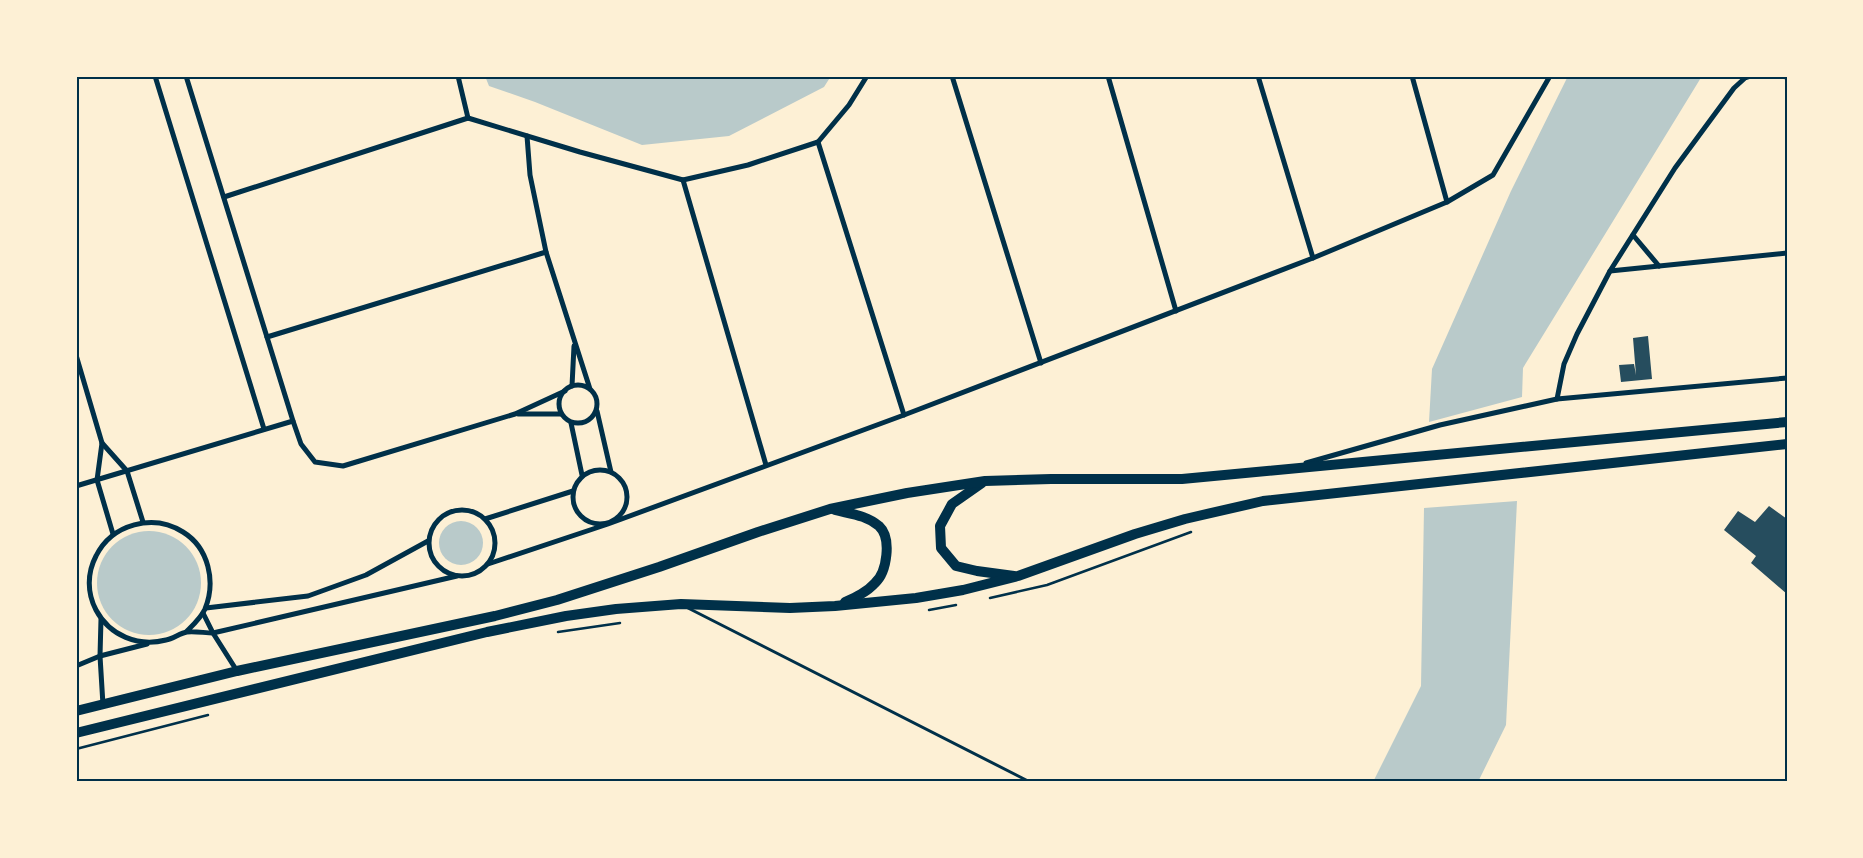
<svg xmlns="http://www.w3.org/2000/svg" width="1863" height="858" viewBox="0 0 1863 858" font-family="'Nunito Sans',sans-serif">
<rect width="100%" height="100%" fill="#fdf0d5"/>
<!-- green -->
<g fill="#b9caca">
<polygon points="485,76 831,76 824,87 729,136 642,145 535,102 489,86"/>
<polygon points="1568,76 1702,76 1523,368 1522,397 1429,422 1432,369 1511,191"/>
<polygon points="1517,501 1506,725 1478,782 1373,782 1421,686 1424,508"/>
<circle cx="461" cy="543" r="22"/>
<circle cx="149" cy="583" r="52"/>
</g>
<!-- building -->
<g fill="#264d5e">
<polygon points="1648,336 1652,379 1621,382 1619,365 1634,364 1636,375 1633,338"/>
<polygon points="1769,506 1787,519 1787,594 1751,563 1756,556 1724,530 1738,511 1755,522"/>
</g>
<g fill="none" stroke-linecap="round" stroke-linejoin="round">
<!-- path -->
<g stroke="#003049" stroke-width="2.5">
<polyline points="990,598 1047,585 1191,532"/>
<polyline points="929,610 956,605"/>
<polyline points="558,632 620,623"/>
<polyline points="76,749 208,715"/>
</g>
<!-- service -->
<polyline stroke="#003049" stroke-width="3" points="688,608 1030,782"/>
<!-- minor -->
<g stroke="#003049" stroke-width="5">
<polyline points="155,76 264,429"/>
<polyline points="186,76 293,421 301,444 315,462 343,466 515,414 565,391"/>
<polyline points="458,76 468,118"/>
<polyline points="952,76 1041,363"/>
<polyline points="1108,76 1176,311"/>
<polyline points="1258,76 1313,258"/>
<polyline points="1412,76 1447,202"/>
<polyline points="1781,76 1787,77"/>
<polyline points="468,118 580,152 683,180 748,165 818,142 849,105 867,76"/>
<polyline points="527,136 530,175 546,252 590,389"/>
<polyline points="818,142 904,415"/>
<polyline points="683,180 766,465"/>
<polyline points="224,197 468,118"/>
<polyline points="1633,235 1659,266"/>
<polyline points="1610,271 1787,253"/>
<polyline points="267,337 546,252"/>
<polyline points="76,355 102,443 97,480 113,534"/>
<circle cx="578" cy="404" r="19"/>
<polyline points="572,386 574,346"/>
<polyline points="1557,399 1564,364 1577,334 1610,271 1675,168 1734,88 1745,78 1751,76"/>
<polyline points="597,411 611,472"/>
<polyline points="518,414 561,414"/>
<polyline points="571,423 582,475"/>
<polyline points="102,443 127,471 143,522"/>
<polyline points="1306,463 1440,425 1557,399 1787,378"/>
<circle cx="600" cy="497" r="27"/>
<polyline points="76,486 293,421"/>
<circle cx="462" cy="543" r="33"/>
<polyline points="485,519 573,491"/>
<polyline points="488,564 608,524 904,415 1313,258 1447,202 1493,175 1550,76"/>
<polyline points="206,608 308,596 366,575 428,541"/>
<polyline points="203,613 213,633 237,671"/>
<polyline points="101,619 100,656 103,705"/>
<path d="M186,632c7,-7 15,-14 19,-23 11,-27 4,-61 -22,-77 -30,-19 -71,-8 -87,24 -9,17 -9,37 0,54 14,26 42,37 70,30 7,-1 14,-7 21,-8 8,-1 18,1 26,1l244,-57"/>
<polyline points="76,666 100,656 147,644"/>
</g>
<!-- primary -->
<g stroke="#003049" stroke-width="10">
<polyline points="982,483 952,504 940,526 941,548 956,566 977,571 1014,576"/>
<path d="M835,510c16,4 31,5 44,16 13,12 8,46 -4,57 -8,9 -19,14 -30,19"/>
<polyline points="76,711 237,671 495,616 557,600 659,567 758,532 830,509 907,493 985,481 1051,479 1182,479 1787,422"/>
<polyline points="76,733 487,632 566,616 616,609 681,604 790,608 835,606 916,598 963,590 1018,576 1135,534 1185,519 1263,501 1787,444"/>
</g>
</g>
<!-- border -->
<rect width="1863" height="858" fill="none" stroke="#fdf0d5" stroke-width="155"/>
<rect x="78" y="78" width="1708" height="702" fill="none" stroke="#003049" stroke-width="2"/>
</svg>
